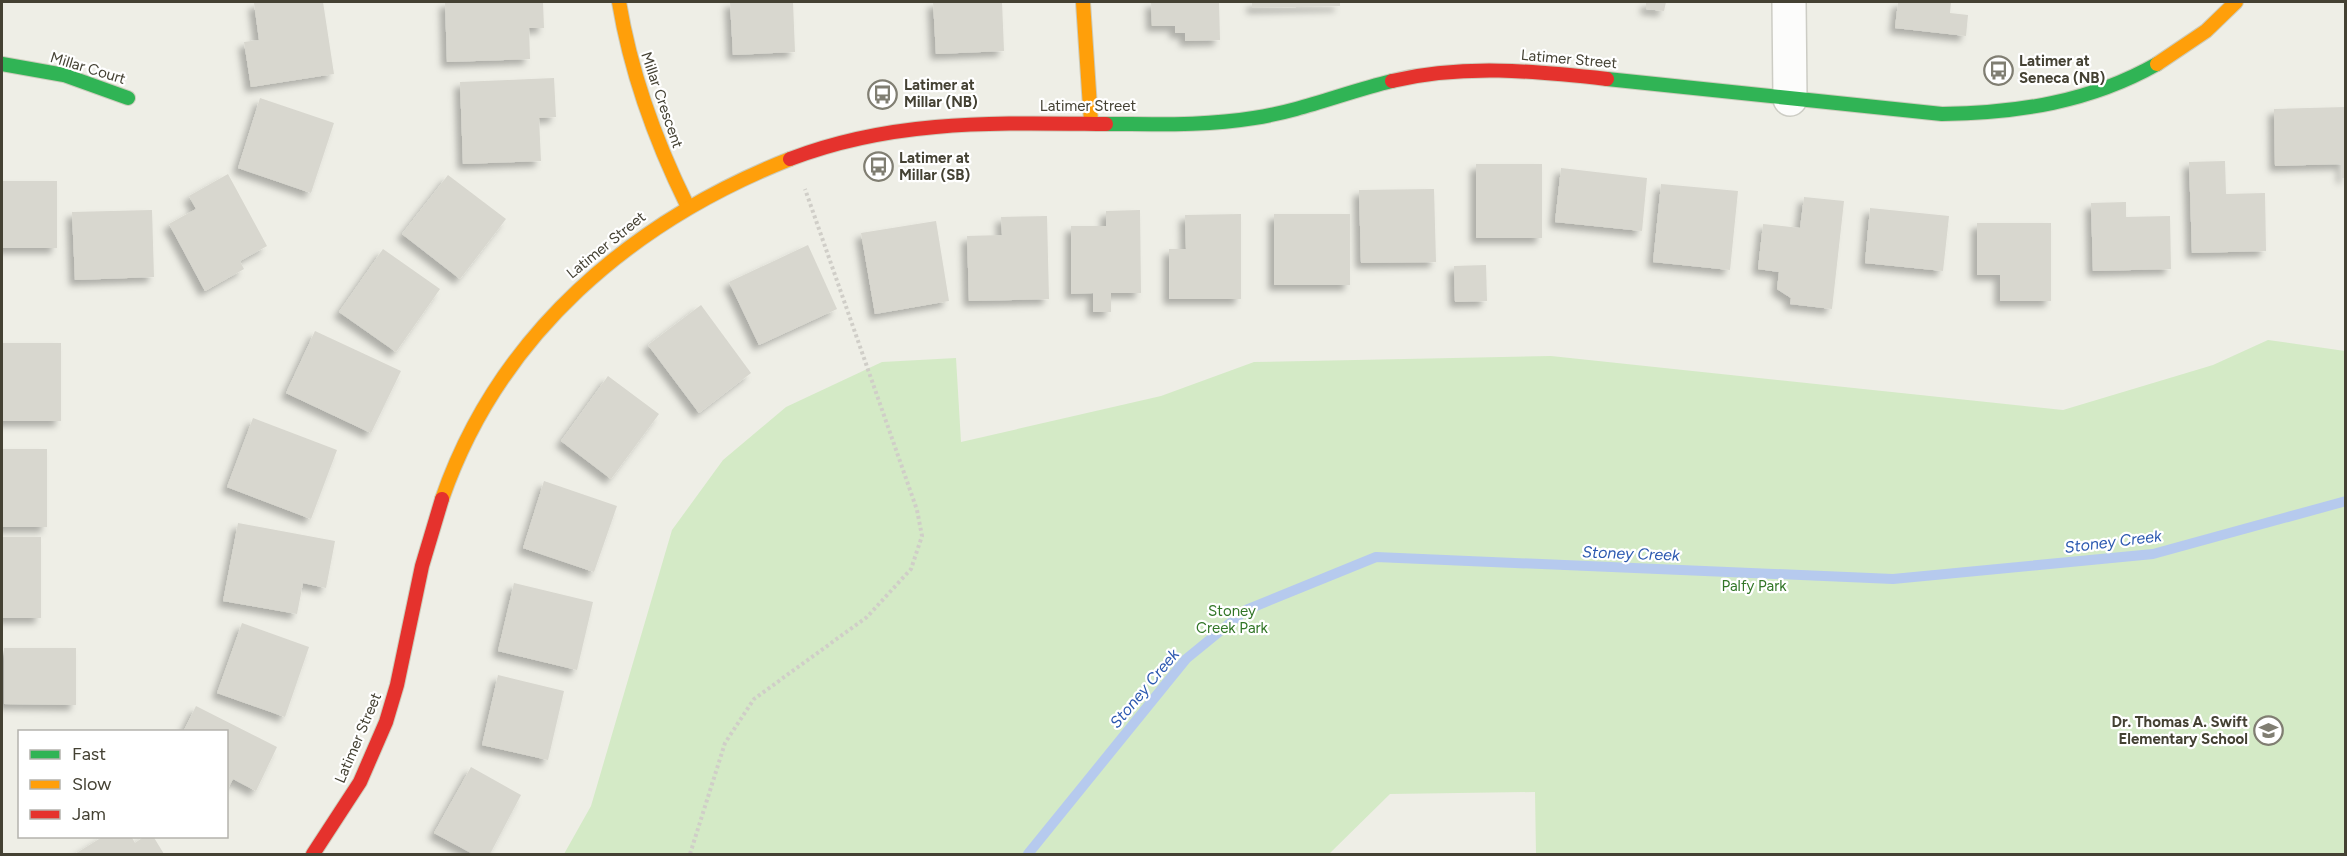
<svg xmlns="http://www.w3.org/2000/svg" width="2347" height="856" viewBox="0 0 2347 856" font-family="Figtree,sans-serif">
<defs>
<filter id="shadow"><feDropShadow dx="-5.5" dy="5.5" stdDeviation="3" flood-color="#0004"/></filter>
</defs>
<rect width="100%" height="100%" fill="#eeeee6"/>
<!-- green -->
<polygon fill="#d4eac6" points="2268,340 2345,351 2345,854 1536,854 1535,792 1390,794 1329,854 564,854 591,806 672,530 723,460 786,407 882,362 956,358 961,442 1161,396 1254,362 1551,356 2063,410 2213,365"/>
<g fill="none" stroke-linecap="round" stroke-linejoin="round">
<!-- stream -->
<polyline stroke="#b6caee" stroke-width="10" points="1028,854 1186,659 1246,610 1376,557 1893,579 2153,554 2346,501"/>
</g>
<!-- building -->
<g fill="#d8d7cf" filter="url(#shadow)">
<polygon points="323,2 334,74 251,87 244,42 259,40 254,3"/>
<polygon points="445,2 543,2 544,28 529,28 530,59 447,62"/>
<polygon points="730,2 793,2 795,52 733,55"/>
<polygon points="933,2 1002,2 1004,51 936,54"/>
<polygon points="1151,2 1219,3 1220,40 1185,41 1185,33 1175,33 1175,26 1152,26"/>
<polygon points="1252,2 1340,2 1340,6 1252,8"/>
<polygon points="1646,2 1666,2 1664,11 1646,9"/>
<polygon points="1898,2 1951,2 1950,13 1968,15 1966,36 1895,28"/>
<polygon points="554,78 556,117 539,118 541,161 463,164 460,82"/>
<polygon points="260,98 334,123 311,193 238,168"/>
<polygon points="2346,107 2346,178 2342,178 2342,164 2275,166 2274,109"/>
<polygon points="2225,161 2226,194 2265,193 2266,251 2192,253 2189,162"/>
<rect x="1476" y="164" width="66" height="74"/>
<polygon points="1561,168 1647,178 1642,231 1555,222"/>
<polygon points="228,174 267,246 240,261 244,269 205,291 169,224 196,209 189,196"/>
<polygon points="448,175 506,219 460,279 402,234"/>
<rect x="2" y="181" width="55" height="67"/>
<polygon points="1661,184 1738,191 1730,270 1653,262"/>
<polygon points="1434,189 1436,262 1361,263 1359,190"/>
<polygon points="1804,197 1844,201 1832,309 1790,304 1791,298 1777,289 1779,272 1758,269 1763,224 1800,228"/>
<polygon points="2126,202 2126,217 2170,216 2171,269 2093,271 2091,203"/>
<polygon points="1870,208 1949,216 1943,271 1865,263"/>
<polygon points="152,210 154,277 75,280 72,212"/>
<polygon points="1140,210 1141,293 1111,293 1111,312 1093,312 1093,293 1071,294 1071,226 1106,226 1106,211"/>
<polygon points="1241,214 1241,299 1169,299 1169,249 1186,249 1185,215"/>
<rect x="1274" y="214" width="76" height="71"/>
<polygon points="1047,216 1049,299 969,301 967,236 1002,235 1001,217"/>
<polygon points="936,221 949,301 875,314 861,233"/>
<polygon points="1977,223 2051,223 2051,301 2000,301 2000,275 1977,275"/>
<polygon points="808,245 837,309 759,345 729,282"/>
<polygon points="383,249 440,289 396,352 339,312"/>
<polygon points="1486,265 1487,301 1455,302 1454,266"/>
<polygon points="701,305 751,373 699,413 648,345"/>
<polygon points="315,331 401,371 371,433 286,393"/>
<rect x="2" y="343" width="59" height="78"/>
<polygon points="608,376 659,414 611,479 561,441"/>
<polygon points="253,418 337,450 311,519 227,487"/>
<rect x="2" y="449" width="45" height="78"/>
<polygon points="544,481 617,506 594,572 523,548"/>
<polygon points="238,523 335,541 326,588 303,583 297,614 223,601"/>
<rect x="2" y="537" width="39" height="81"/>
<polygon points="514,583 593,602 577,670 498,651"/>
<polygon points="242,623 309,647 285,717 217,693"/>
<polygon points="4,648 76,648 76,705 4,704"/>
<polygon points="498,675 564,691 548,760 482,745"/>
<polygon points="196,706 277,747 256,791 233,779 226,792 226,732 183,732"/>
<polygon points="471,767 521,795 490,854 473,854 434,833"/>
<polygon points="104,836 131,836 135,843 145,836 153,836 164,854 75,854"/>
</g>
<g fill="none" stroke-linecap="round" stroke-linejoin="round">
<defs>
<polyline id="street" points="1789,2 1790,99"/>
<g id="fast">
<polyline points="2,64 64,75 128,98"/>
<path d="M1607,79l335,35c76,-1 148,-12 215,-50"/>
<path d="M1106,124c49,0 99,2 148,-6 47,-7 92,-26 138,-37"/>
</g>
<g id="slow">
<path d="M619,2c12,72 36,138 68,203"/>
<polyline points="1083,2 1091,122"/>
<polyline points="2157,64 2206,31 2236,2"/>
<path d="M442,499c57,-165 189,-277 348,-340"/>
</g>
<g id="jam">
<path d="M1392,81c71,-17 143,-10 215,-2"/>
<path d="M790,159c104,-40 206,-36 316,-35"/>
<polyline points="313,854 360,782 386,722 397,685 422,566 442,499"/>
</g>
</defs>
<!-- street casing -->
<use href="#street" stroke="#ccccc4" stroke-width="36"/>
<!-- fast casing -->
<use href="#fast" stroke="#ccccbc" stroke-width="16"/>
<!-- slow casing -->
<use href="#slow" stroke="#ccccbc" stroke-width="16"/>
<!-- jam casing -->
<use href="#jam" stroke="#ccccbc" stroke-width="16"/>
<!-- path -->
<polyline stroke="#d0cec8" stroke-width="4" stroke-dasharray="3 3" stroke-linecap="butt" points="690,854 725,743 754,699 867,617 911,569 922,536 917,510 805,189"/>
<!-- street -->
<use href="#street" stroke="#fcfcfb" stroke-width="33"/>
<!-- fast -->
<use href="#fast" stroke="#30b455" stroke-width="14"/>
<!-- slow -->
<use href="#slow" stroke="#ff9f0a" stroke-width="14"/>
<!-- jam -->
<use href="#jam" stroke="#e5322d" stroke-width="14"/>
</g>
<!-- icons -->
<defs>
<symbol id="bus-ring" viewBox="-11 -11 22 22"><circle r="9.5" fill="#fff" stroke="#807e72" stroke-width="1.5"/><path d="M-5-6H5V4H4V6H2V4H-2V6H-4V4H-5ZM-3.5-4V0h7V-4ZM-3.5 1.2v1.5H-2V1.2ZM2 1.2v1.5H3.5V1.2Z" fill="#807e72"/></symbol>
<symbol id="school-ring" viewBox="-11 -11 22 22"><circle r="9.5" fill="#fff" stroke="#807e72" stroke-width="1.5"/><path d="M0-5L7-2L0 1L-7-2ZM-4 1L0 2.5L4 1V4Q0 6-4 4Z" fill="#807e72"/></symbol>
</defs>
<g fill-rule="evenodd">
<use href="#bus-ring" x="1982" y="54" width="33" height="33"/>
<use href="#bus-ring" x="866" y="78" width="33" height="33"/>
<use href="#bus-ring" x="862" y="150" width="33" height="33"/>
<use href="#school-ring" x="2252" y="714" width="33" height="33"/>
</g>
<g text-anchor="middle" stroke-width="4.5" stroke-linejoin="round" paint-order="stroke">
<!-- street labels -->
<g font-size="15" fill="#444133" stroke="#fff">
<text transform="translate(1569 59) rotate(5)" y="5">Latimer Street</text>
<text transform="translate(88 68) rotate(17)" y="5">Millar Court</text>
<text transform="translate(662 100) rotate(71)" y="5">Millar Crescent</text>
<text x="1088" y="111">Latimer Street</text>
<text transform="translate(606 245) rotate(-39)" y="5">Latimer Street</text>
<text transform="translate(358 738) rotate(-67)" y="5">Latimer Street</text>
</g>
<!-- poi labels -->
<g font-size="15" font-weight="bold" fill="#444133" stroke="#fff" text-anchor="start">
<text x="2019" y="66">Latimer at<tspan x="2019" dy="17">Seneca (NB)</tspan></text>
<text x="904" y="90">Latimer at<tspan x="904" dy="17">Millar (NB)</tspan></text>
<text x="899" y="163">Latimer at<tspan x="899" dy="17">Millar (SB)</tspan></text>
<text x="2248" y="727" text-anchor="end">Dr. Thomas A. Swift<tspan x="2248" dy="17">Elementary School</tspan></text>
</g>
<!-- park labels -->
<g font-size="15" fill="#327627" stroke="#fff">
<text x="1754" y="591">Palfy Park</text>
<text x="1232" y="616">Stoney<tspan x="1232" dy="17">Creek Park</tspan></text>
</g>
<!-- water labels -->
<g font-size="16" font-style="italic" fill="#2c59b0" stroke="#fff">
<text transform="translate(2113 541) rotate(-7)" y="6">Stoney Creek</text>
<text transform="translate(1631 553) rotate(2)" y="6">Stoney Creek</text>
<text transform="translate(1144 688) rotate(-50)" y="6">Stoney Creek</text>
</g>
</g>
<!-- border -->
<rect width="2347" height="856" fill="none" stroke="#444133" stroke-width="6"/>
<!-- legend -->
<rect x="18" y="730" width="210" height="108" fill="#ffffff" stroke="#b4b3ad" stroke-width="1.5"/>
<rect x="30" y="750" width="30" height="9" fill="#30b455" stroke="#b4b3ad" stroke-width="1.5"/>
<text x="72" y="760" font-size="18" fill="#444133">Fast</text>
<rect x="30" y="780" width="30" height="9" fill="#ff9f0a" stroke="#b4b3ad" stroke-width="1.5"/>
<text x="72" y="790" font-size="18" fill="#444133">Slow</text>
<rect x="30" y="810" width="30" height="9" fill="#e5322d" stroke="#b4b3ad" stroke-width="1.5"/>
<text x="72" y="820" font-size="18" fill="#444133">Jam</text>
</svg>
